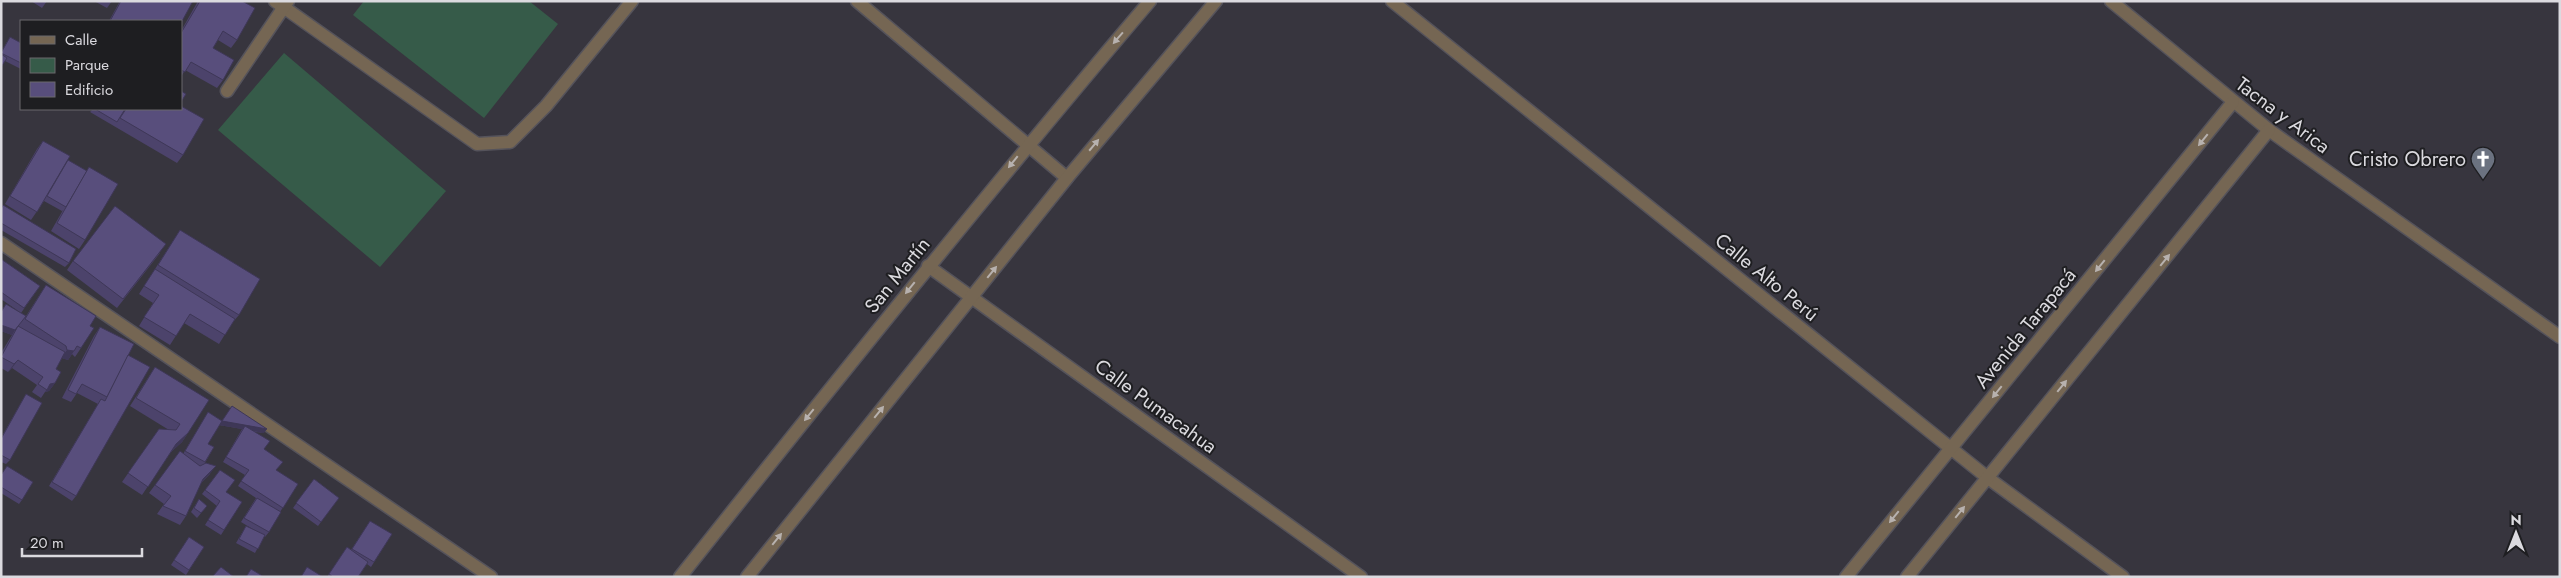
<svg xmlns="http://www.w3.org/2000/svg" width="2561" height="578" viewBox="0 0 2561 578" font-family="Jost,sans-serif">
<rect width="100%" height="100%" fill="#37353e"/>
<!-- green -->
<g fill="#365b49">
<polygon points="364,1 529,1 558,24 484,118 353,15"/>
<polygon points="284,53 446,191 380,267 218,130"/>
</g>
<g fill="none" stroke-linecap="round" stroke-linejoin="round">
<defs>
<g id="minor">
<polyline points="275,1 477,144 510,142 546,106 632,1"/>
<polyline points="857,1 1067,178"/>
<polyline points="1392,1 1988,478 2123,577"/>
<polyline points="227,91 288,1"/>
<polyline points="1,243 491,577"/>
<polyline points="928,266 1361,577"/>
</g>
<g id="tertiary">
<polyline points="2111,1 2269,130 2560,337"/>
<path d="M680,577c154,-194 309,-387 470,-576"/>
<polyline points="747,577 1067,178 1216,1"/>
<polyline points="1846,577 2233,102"/>
<polyline points="1907,577 2269,130"/>
</g>
</defs>
<!-- minor casing -->
<use href="#minor" stroke="#55535b" stroke-width="15"/>
<!-- tertiary casing -->
<use href="#tertiary" stroke="#55535b" stroke-width="15"/>
<!-- minor -->
<use href="#minor" stroke="#756653" stroke-width="12"/>
<!-- tertiary -->
<use href="#tertiary" stroke="#756653" stroke-width="12"/>
</g>
<!-- wall -->
<g fill="#4c436b">
<polygon points="31,1 47,1 42,8"/>
<polygon points="94,1 112,1 107,8"/>
<polygon points="120,1 193,1 181,21 109,21"/>
<polygon points="198,1 242,1 237,40 231,48 218,40 213,48 223,80 217,88 185,70 181,77 181,31"/>
<polygon points="10,37 21,43 21,69 5,61 1,67 1,52"/>
<polygon points="93,109 181,109 183,155 177,163 90,112"/>
<polygon points="43,141 68,160 85,240 79,249 51,231 63,210 62,211 44,201 31,220 5,204 37,149"/>
<polygon points="1,208 69,263 65,267 1,230"/>
<polygon points="180,230 239,315 232,323 219,344 184,323 170,345 139,326 153,303 139,294"/>
<polygon points="160,253 117,308 67,270 73,261"/>
<polygon points="1,259 40,286 21,313 1,299"/>
<polygon points="46,285 90,326 81,348 75,357 72,354 68,360 62,358 56,369 55,383 49,391 45,392 41,398 32,392 37,385 12,368 8,372 1,368 1,353 12,335 1,331 1,311 6,304 26,316"/>
<polygon points="100,327 128,355 76,496 72,501 49,486 98,404 77,393 71,402 62,398 94,336"/>
<polygon points="155,367 188,433 182,442 171,452 142,495 122,482 159,429 169,430 130,406"/>
<polygon points="26,394 10,460 6,464 1,462 1,438"/>
<polygon points="208,412 222,421 264,433 255,432 264,449 277,471 298,484 280,512 269,532 265,537 264,536 255,553 236,543 246,526 256,531 241,522 256,498 238,486 245,475 223,462 242,429 219,425 208,444 214,447 205,463 210,474 201,483 186,516 180,525 157,514 164,504 149,493 155,485 183,454"/>
<polygon points="220,470 226,493 242,502 221,535 205,525 217,506 202,494"/>
<polygon points="1,475 22,500 19,504 1,493"/>
<polygon points="314,479 339,498 318,526 293,508"/>
<polygon points="199,499 207,506 197,518 191,512"/>
<polygon points="370,521 392,534 371,567 367,564 358,577 327,577 347,547 351,550"/>
<polygon points="189,537 204,547 186,575 171,565"/>
</g>
<!-- shaded-wall -->
<g fill="#3e3757">
<polygon points="1,325 15,330 12,335 1,331"/>
<polygon points="67,350 74,351 68,360 61,358"/>
<polygon points="18,360 12,368 8,372 14,364"/>
<polygon points="55,383 49,391 45,392 50,384"/>
<polygon points="222,421 267,429 264,433 219,425"/>
<polygon points="188,433 182,442 171,452 176,444"/>
<polygon points="216,466 210,474 197,487 203,479"/>
</g>
<!-- building -->
<g fill="#584e7c" stroke="#3e3757">
<polygon points="121,1 193,1 181,23 181,21 110,21"/>
<polygon points="200,1 242,1 255,8 237,40 223,31 213,48 234,60 223,80 191,62 185,72 181,70 181,33"/>
<polygon points="10,37 21,43 21,63 1,53"/>
<polygon points="1,54 7,58 1,67"/>
<polygon points="181,91 186,94 181,102"/>
<polygon points="181,106 204,119 183,155 120,118 126,109 181,109"/>
<polygon points="95,109 125,109 117,122"/>
<polygon points="43,141 70,156 37,212 10,196"/>
<polygon points="68,160 87,171 66,207 47,196"/>
<polygon points="89,167 118,184 85,240 57,223"/>
<polygon points="3,205 76,249 69,263 1,223 1,209"/>
<polygon points="115,206 166,244 123,299 73,261"/>
<polygon points="180,230 260,279 239,315 158,265"/>
<polygon points="1,259 40,286 24,308 1,292"/>
<polygon points="155,269 235,319 225,335 190,314 176,336 144,317 159,295 144,286"/>
<polygon points="46,285 96,316 90,326 94,328 81,348 77,346 74,351 67,350 66,346 25,319"/>
<polygon points="6,304 26,316 15,330 1,325 1,312"/>
<polygon points="18,326 65,352 56,369 61,372 55,383 50,384 47,390 38,384 43,377 18,360 14,364 1,357"/>
<polygon points="100,327 134,344 107,397 82,384 76,394 68,390"/>
<polygon points="128,355 150,367 76,496 52,482 101,399 105,401"/>
<polygon points="155,367 209,400 188,433 176,444 148,487 128,473 159,429 176,430 180,424 136,398"/>
<polygon points="26,394 42,403 10,460 1,455 1,439"/>
<polygon points="232,406 267,429 222,421"/>
<polygon points="208,412 222,421 208,444 214,447 205,462 185,451"/>
<polygon points="245,426 270,441 264,449 283,462 276,470 298,484 283,508 241,481 249,470 226,457"/>
<polygon points="180,451 200,466 206,463 216,466 203,479 186,516 163,506 171,496 155,485"/>
<polygon points="7,466 33,482 22,500 1,487 1,475"/>
<polygon points="220,470 235,480 226,492 242,502 224,530 208,520 220,501 205,490"/>
<polygon points="314,479 339,498 321,522 296,503"/>
<polygon points="257,498 281,512 269,532 244,518"/>
<polygon points="199,499 207,506 201,513 194,508"/>
<polygon points="370,521 392,534 374,562 352,549"/>
<polygon points="246,526 265,535 258,549 239,539"/>
<polygon points="189,537 204,547 189,570 174,560"/>
<polygon points="347,547 368,562 358,577 333,577 329,574"/>
<polygon points="221,567 234,577 212,577"/>
<polygon points="307,567 323,577 301,577"/>
<polygon points="251,569 264,577 246,577"/>
</g>
<!-- one-way arrows -->
<defs><path id="oneway-solid" d="M-6-.8H1V-3.2L6.5 0L1 3.2V.8H-6Z" transform="scale(1.25)"/></defs>
<g fill="#b7b1ae">
<use href="#oneway-solid" transform="translate(1118 38) rotate(131)"/>
<use href="#oneway-solid" transform="translate(2203 140) rotate(129)"/>
<use href="#oneway-solid" transform="translate(1094 145) rotate(-50)"/>
<use href="#oneway-solid" transform="translate(1013 162) rotate(129)"/>
<use href="#oneway-solid" transform="translate(2165 260) rotate(-51)"/>
<use href="#oneway-solid" transform="translate(2100 266) rotate(129)"/>
<use href="#oneway-solid" transform="translate(992 272) rotate(-51)"/>
<use href="#oneway-solid" transform="translate(910 288) rotate(129)"/>
<use href="#oneway-solid" transform="translate(2062 386) rotate(-51)"/>
<use href="#oneway-solid" transform="translate(1997 392) rotate(129)"/>
<use href="#oneway-solid" transform="translate(879 412) rotate(-51)"/>
<use href="#oneway-solid" transform="translate(809 415) rotate(129)"/>
<use href="#oneway-solid" transform="translate(1960 512) rotate(-51)"/>
<use href="#oneway-solid" transform="translate(1894 517) rotate(129)"/>
<use href="#oneway-solid" transform="translate(777 539) rotate(-51)"/>
</g>
<!-- icons -->
<defs>
<symbol id="church-pin" viewBox="-11 -11 22 30"><path d="M0 17L-7.5 6A9.5 9.5 0 1 1 7.5 6Z" fill="#6b7280" stroke="#1e1e21"/><path d="M-1.2-6h2.4v3.5h3.3v2.4h-3.3V6h-2.4V-.1h-3.3v-2.4h3.3Z" fill="#fff"/></symbol>
</defs>
<g fill-rule="evenodd">
<use href="#church-pin" x="2469" y="145" width="28" height="38"/>
</g>
<g text-anchor="middle" stroke-width="4" stroke-linejoin="round" paint-order="stroke">
<!-- street labels -->
<g font-size="20" fill="#dbdadf" stroke="#1e1e21">
<text transform="translate(2283 115) rotate(37)" y="7">Tacna y Arica</text>
<text transform="translate(897 275) rotate(-51)" y="7">San Martín</text>
<text transform="translate(1767 277) rotate(39)" y="7">Calle Alto Perú</text>
<text transform="translate(2025 328) rotate(-51)" y="7">Avenida Tarapacá</text>
<text transform="translate(1156 406) rotate(36)" y="7">Calle Pumacahua</text>
</g>
<!-- poi labels -->
<g font-size="20" fill="#dbdadf" stroke="#1e1e21" text-anchor="end">
<text x="2466" y="166">Cristo Obrero</text>
</g>
</g>
<!-- border -->
<rect width="2561" height="578" fill="none" stroke="#dbdadf" stroke-width="5"/>
<!-- legend -->
<rect x="20" y="20" width="162" height="90" fill="#1e1e21" stroke="#6a696d"/>
<rect x="30" y="36" width="25" height="8" fill="#756653" stroke="#6a696d"/>
<text x="65" y="45" font-size="15" fill="#dbdadf">Calle</text>
<rect x="30" y="58" width="25" height="15" fill="#365b49" stroke="#6a696d"/>
<text x="65" y="70" font-size="15" fill="#dbdadf">Parque</text>
<rect x="30" y="82" width="25" height="15" fill="#584e7c" stroke="#6a696d"/>
<text x="65" y="95" font-size="15" fill="#dbdadf">Edificio</text>
<!-- north arrow -->
<g transform="translate(2516 533)" stroke="#1e1e21" stroke-width="4" paint-order="stroke">
<path d="M0-4L9 19L0 12L-9 19Z" fill="#dbdadf"/>
<text y="-8" font-size="14" font-weight="bold" text-anchor="middle" fill="#dbdadf">N</text>
</g>
<!-- scale -->
<path d="M22 548v8h120v-8" fill="none" stroke="#dbdadf" stroke-width="2.5"/>
<text x="30" y="548" font-size="15" fill="#dbdadf" stroke="#1e1e21" stroke-width="4" paint-order="stroke">20 m</text>
</svg>
